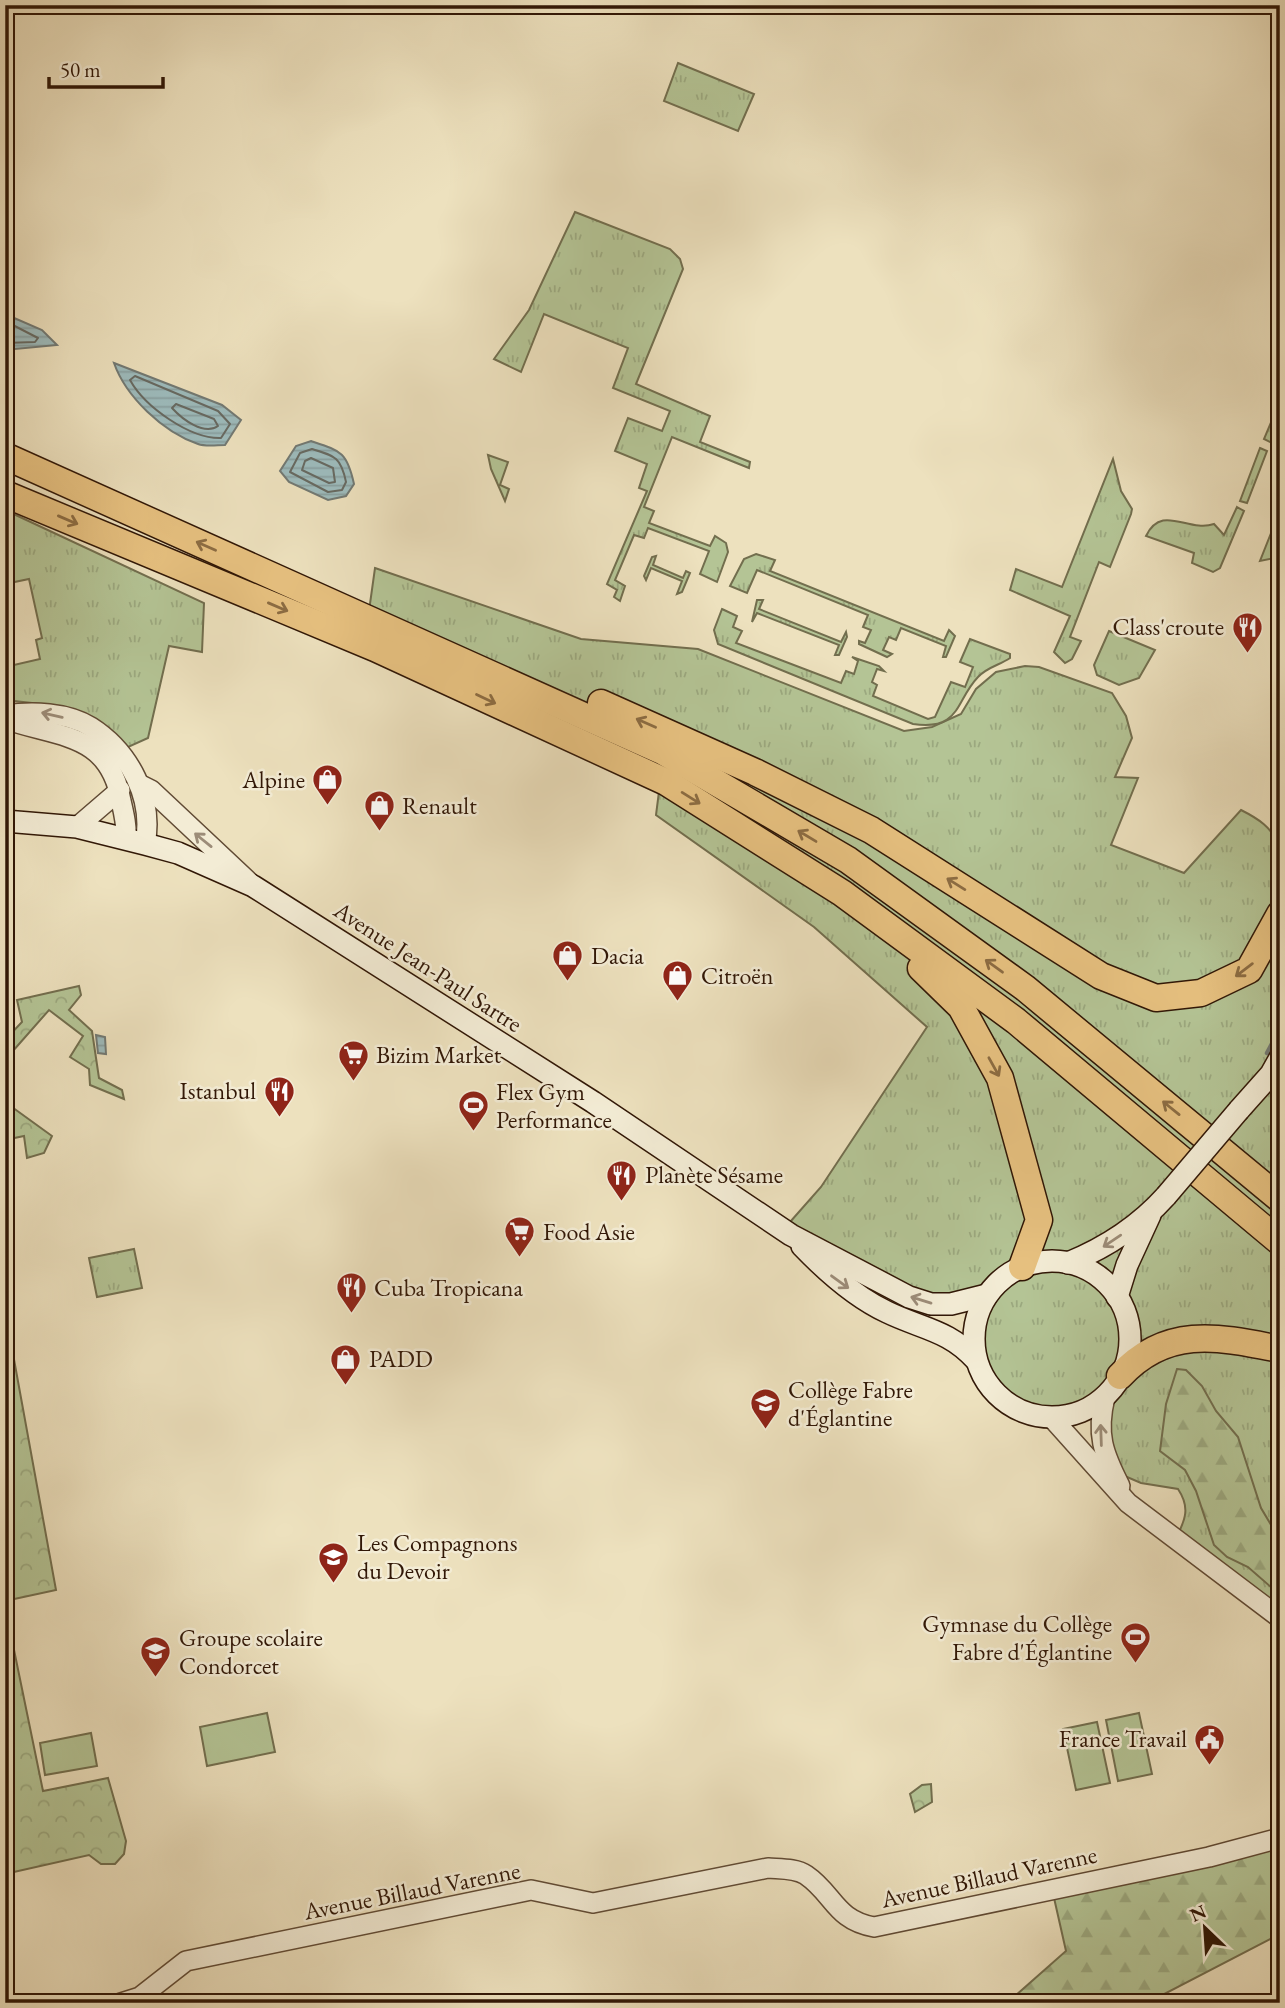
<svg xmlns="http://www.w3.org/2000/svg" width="1285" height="2008" viewBox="0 0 1285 2008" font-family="'EB Garamond',serif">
<defs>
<pattern id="grass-tufts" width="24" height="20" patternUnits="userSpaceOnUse" patternTransform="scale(1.75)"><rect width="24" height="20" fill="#b4c495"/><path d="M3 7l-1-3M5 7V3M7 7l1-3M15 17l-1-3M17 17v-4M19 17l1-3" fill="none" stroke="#9ba87f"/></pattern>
<pattern id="forest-firs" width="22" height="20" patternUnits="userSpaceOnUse" patternTransform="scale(1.75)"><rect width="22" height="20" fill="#b4c495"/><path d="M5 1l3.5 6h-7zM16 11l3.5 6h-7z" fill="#9ba87f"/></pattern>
<pattern id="park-crowns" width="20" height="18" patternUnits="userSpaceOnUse" patternTransform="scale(1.75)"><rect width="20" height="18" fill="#b4c495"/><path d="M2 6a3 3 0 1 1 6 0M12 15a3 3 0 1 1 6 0" fill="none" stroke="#9ba87f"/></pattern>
<pattern id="water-rules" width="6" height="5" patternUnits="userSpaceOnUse" patternTransform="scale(1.75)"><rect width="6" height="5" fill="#9dbbbc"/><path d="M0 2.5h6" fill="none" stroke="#88a0a0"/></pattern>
</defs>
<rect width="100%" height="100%" fill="#ede1be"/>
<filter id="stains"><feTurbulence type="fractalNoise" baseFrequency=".00286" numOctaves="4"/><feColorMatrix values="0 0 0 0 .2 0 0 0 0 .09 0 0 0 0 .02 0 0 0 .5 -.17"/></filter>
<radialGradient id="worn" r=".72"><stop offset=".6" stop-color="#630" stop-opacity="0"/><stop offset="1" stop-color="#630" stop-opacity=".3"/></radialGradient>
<!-- grass -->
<g fill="url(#grass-tufts)" stroke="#726e4e" stroke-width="2">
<polygon points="678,63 754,94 738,131 664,101"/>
<polygon points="575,212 670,249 680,259 683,269 636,384 710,416 700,442 750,462 749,468 672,437 644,507 654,511 649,523 710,546 715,536 726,543 728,552 717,582 700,574 709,551 648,528 644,538 634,535 615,580 625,586 620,601 614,597 617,590 607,584 647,491 639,488 647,464 615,451 628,418 662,431 670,411 613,388 628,348 544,314 521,372 494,359 529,310"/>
<polygon points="1280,401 1280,426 1272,443 1264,439"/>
<polygon points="1260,448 1267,451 1247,503 1240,501"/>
<polygon points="488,455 508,462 500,485 509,489 505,501 491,469"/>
<polygon points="1113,459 1121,491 1132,509 1131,514 1110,567 1099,562 1070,637 1081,641 1072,659 1065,663 1054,652 1070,616 1010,590 1016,569 1062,587"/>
<path d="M1237,507l7,4 -24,57 -7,4 -21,-9 2,-10 -48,-17c16,-33 42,-3 68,-12l10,11z"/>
<polygon points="5,510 204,603 202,652 169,646 148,738 126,748 50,705 5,700 5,667 40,659 36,640 42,638 29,579 5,584"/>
<polygon points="1275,523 1280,524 1280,557 1260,561"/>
<polygon points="756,554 775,560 770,571 944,641 949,630 955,636 946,657 943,657 946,646 901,628 896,640 889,637 883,650 892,654 887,657 859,644 859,641 865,643 871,630 863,627 868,615 757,570 747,593 730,586 744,559"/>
<polygon points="656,556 653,565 683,578 686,571 690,573 682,592 677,594 682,581 651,568 646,580 644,576 652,557"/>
<path d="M375,568l206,71 117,10 206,82 28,-4 29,-13 15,-25 20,-17 29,-6 14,1 73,26 14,23 6,22 -17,39 23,1 -27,67 73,28 57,-63c18,9 30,17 39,36v768l-104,-76c10,-19 14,-31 2,-49l-37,-6 -28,-12 -8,-74c-11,6 -23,15 -34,18 -65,19 -113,-50 -89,-109l-31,-2 -168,-74 38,-43 106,-160 -113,-100 -158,-112 8,-63 -296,-134z"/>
<polygon points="757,600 763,600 759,609 841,642 846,632 847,637 839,655 835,655 839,645 757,613 752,622"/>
<path d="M722,609l15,7 -4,11 9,4 -6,12 105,40 5,-12 8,3 4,-13 -6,-4 27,9 5,5 -7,-2 -5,13 5,3 -4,11 55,23 7,-2 16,-35 14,5 8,-20 -13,-5 10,-23 40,15v4c-10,7 -23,9 -32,19 -23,24 -17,54 -65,47l-195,-80 -4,-14z"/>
<polygon points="1109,631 1155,650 1139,678 1119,685 1097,675 1094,665"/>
<polygon points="134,1249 142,1288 97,1297 89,1258"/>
</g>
<!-- forest -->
<g fill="url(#forest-firs)" stroke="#726e4e" stroke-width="2">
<polygon points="1177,1369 1186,1370 1202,1386 1216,1411 1238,1437 1261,1508 1280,1540 1280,1595 1248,1567 1227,1557 1214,1545 1196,1491 1185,1470 1160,1451 1166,1404"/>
<polygon points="1280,1838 1280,1934 1147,2003 1007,2003 1066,1951 1052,1889"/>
</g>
<!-- park -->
<g fill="url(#park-crowns)" stroke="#726e4e" stroke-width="2">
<polygon points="79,986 81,995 69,1010 92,1031 99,1078 122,1090 124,1099 90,1085 89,1069 70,1057 83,1036 49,1010 5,1060 5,1040 22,1022 17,1000"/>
<polygon points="5,1102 52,1136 44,1153 27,1158 24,1136 5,1140"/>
<polygon points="5,1310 56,1590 5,1601"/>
<polygon points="5,1606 43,1791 108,1778 126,1841 124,1854 115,1864 101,1864 89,1855 5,1874"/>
<polygon points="931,1784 932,1802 915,1812 910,1794 922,1785"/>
</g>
<!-- pitch -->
<g fill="#b4c495" stroke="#726e4e" stroke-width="2">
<polygon points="267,1713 275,1752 207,1766 200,1727"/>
<polygon points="1139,1713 1152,1774 1118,1781 1106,1720"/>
<polygon points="1097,1722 1110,1783 1076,1790 1063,1729"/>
<polygon points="91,1733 97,1766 45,1775 40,1743"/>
</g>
<!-- water -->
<g fill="url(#water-rules)" stroke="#727973" stroke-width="2">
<polygon points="5,314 42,330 57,345 5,350"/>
<path d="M114,363l108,42 19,15 -16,25c-8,0 -19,2 -27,-1 -35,-12 -72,-47 -84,-81z"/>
<path d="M311,441c30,10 36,11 43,43l-8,12 -18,4 -39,-18 -9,-11 16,-25z"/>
<polygon points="96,1035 105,1037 106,1054 98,1053"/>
</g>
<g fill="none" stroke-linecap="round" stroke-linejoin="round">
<!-- shore -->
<g stroke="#676961" stroke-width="2">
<polyline points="5,321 38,338 35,342 5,343"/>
<path d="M135,376l83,35 12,13 -9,14c-31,1 -76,-31 -91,-58z"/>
<path d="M176,404l38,15 4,7c-14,10 -36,-7 -46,-18z"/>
<path d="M312,449c23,7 29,8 34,33l-4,8 -14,2 -38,-20 10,-19z"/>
<polygon points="311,458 333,468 335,482 329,483 302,470 305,461"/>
</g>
<!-- stream -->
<g stroke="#727973" stroke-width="4.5">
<polyline points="1278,965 1280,973"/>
<polyline points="1267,1053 1280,1029"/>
</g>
<defs>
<g id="tertiary">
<path d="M5,715c27,-4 62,-3 86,12 39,25 63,72 54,117"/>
<path d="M5,719c53,19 104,13 116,82 3,13 6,25 5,38"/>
<polyline points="141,785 151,790 250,883"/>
<polyline points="77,827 120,790"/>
<path d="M1105,1397c-9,37 -2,56 15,89"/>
<polyline points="1051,1417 1128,1503 1280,1618"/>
<path d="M121,2003l19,-6 46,-36 345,-71 62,13 175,-35c12,1 28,0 38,7 28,19 29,45 68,52l335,-70 71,-19"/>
</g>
<g id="secondary">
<polyline points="5,821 77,827 145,844 178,853 253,886 593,1102 791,1235 909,1297 931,1304 951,1304 987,1295"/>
<polyline points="1239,1110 1271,1074 1280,1058"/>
<path d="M802,1246c25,26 53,51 85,66 35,17 62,18 89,48"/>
<circle cx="1052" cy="1339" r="78"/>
<path d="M1068,1263c37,-15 71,-37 98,-67"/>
<polyline points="1117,1297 1127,1265 1150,1215"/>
</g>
<g id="trunk">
<polyline points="5,456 664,752 848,860 1025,988 1280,1199"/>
<polyline points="5,494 375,648 666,782 842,893 1016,1021 1280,1242"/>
<polyline points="601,703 755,772 871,830 1101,976 1156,998 1201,993 1249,970 1280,914"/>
<polyline points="921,968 961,1007 1000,1078 1039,1220 1022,1267"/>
<path d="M1120,1376c47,-51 99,-39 160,-27"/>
</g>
</defs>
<!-- tertiary casing -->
<use href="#tertiary" stroke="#604a34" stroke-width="22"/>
<!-- secondary casing -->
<use href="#secondary" stroke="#311706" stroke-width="24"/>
<!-- trunk casing -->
<use href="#trunk" stroke="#311706" stroke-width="29"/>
<!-- tertiary -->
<use href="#tertiary" stroke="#f3ecd5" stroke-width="19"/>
<!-- secondary -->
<use href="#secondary" stroke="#f3ecd5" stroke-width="21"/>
<!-- trunk -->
<use href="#trunk" stroke="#e6c07f" stroke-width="26"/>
<defs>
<polyline id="secondary-bridge" points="1166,1196 1239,1110"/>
</defs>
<!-- secondary-bridge casing -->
<use href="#secondary-bridge" stroke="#311706" stroke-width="24" stroke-linecap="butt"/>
<!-- secondary-bridge -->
<use href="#secondary-bridge" stroke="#f3ecd5" stroke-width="21"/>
</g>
<!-- one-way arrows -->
<defs><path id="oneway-shaft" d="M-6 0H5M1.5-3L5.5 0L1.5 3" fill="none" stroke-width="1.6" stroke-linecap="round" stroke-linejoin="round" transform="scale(1.75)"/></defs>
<g stroke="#8c6c42">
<use href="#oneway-shaft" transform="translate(68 520) rotate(23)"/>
<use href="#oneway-shaft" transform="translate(206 546) rotate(-156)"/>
<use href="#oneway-shaft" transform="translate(278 607) rotate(23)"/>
<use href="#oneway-shaft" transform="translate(486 699) rotate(25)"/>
<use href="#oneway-shaft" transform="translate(646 723) rotate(-156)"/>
<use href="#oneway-shaft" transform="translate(691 798) rotate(32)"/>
<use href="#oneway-shaft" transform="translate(807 836) rotate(-149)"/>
<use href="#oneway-shaft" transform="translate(956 884) rotate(-148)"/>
<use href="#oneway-shaft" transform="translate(994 966) rotate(-144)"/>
<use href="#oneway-shaft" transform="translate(1244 970) rotate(143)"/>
<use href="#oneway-shaft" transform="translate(994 1067) rotate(61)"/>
<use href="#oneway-shaft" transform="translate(1171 1108) rotate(-141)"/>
</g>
<g stroke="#9c8c78">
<use href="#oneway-shaft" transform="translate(52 715) rotate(-167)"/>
<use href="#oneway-shaft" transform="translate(203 840) rotate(-141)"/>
<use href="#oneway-shaft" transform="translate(1112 1241) rotate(146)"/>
<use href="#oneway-shaft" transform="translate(840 1282) rotate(36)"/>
<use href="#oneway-shaft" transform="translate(921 1300) rotate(-163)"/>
<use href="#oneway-shaft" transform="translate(1101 1435) rotate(-92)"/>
</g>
<!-- icons -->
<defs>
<symbol id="restaurant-pin" viewBox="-11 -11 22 30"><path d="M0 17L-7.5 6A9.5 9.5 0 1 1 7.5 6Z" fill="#8f2418" stroke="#f3ecd5"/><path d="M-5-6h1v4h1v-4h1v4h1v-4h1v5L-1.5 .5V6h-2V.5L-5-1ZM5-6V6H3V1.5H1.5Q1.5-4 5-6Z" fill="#fff"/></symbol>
<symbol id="shop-pin" viewBox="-11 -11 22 30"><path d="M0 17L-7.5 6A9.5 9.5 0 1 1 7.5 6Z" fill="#8f2418" stroke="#f3ecd5"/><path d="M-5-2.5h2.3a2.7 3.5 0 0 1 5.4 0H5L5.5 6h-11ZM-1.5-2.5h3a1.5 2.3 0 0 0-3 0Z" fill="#fff"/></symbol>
<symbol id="supermarket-pin" viewBox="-11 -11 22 30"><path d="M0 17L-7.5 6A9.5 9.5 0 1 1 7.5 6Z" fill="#8f2418" stroke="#f3ecd5"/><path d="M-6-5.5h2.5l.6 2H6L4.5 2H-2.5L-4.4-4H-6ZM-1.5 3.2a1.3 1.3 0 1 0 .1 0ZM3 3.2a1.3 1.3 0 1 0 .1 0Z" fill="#fff"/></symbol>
<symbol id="stadium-pin" viewBox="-11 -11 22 30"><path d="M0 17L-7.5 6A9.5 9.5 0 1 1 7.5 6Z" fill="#8f2418" stroke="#f3ecd5"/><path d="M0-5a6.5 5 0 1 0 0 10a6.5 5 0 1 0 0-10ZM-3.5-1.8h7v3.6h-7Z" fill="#fff"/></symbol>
<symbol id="school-pin" viewBox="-11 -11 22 30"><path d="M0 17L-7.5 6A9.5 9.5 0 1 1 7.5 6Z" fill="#8f2418" stroke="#f3ecd5"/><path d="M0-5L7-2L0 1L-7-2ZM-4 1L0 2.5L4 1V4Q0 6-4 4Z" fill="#fff"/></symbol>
<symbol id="university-pin" viewBox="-11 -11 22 30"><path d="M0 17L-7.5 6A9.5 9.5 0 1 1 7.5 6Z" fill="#8f2418" stroke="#f3ecd5"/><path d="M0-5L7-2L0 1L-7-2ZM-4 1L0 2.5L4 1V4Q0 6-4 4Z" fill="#fff"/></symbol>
<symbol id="civic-pin" viewBox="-11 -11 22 30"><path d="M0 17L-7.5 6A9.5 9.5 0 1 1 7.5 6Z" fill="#8f2418" stroke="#f3ecd5"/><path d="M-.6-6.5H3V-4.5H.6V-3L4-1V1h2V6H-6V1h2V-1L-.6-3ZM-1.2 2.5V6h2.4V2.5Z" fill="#fff"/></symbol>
</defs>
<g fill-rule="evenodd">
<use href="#restaurant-pin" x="1230" y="610" width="35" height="47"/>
<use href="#shop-pin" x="310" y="762" width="35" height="47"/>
<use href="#shop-pin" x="362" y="788" width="35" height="47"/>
<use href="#shop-pin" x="550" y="938" width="35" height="47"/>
<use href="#shop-pin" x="660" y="958" width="35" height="47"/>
<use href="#supermarket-pin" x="336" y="1038" width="35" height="47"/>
<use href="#restaurant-pin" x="262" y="1074" width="35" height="47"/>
<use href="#stadium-pin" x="456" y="1088" width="35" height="47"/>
<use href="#restaurant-pin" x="604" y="1158" width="35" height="47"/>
<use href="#supermarket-pin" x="502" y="1214" width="35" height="47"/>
<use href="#restaurant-pin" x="334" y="1270" width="35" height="47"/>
<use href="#shop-pin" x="328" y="1342" width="35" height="47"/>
<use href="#school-pin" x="748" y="1386" width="35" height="47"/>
<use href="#university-pin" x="316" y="1540" width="35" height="47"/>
<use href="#stadium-pin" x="1118" y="1620" width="35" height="47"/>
<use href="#school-pin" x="138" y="1634" width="35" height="47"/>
<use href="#civic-pin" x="1192" y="1722" width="35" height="47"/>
</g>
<g text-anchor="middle" stroke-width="5" stroke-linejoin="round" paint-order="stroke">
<!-- poi labels -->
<g font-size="24" fill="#311706" stroke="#f3ecd5" text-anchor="start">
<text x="1224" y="635" text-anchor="end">Class'croute</text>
<text x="305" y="788" text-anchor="end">Alpine</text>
<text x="402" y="814">Renault</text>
<text x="591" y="964">Dacia</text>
<text x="701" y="984">Citroën</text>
<text x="376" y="1063">Bizim Market</text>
<text x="256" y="1099" text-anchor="end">Istanbul</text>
<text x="496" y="1100">Flex Gym<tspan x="496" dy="28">Performance</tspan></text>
<text x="645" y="1183">Planète Sésame</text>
<text x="543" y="1240">Food Asie</text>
<text x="374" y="1296">Cuba Tropicana</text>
<text x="369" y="1367">PADD</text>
<text x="788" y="1398">Collège Fabre<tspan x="788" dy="28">d'Églantine</tspan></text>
<text x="357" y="1551">Les Compagnons<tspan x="357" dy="28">du Devoir</tspan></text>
<text x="1112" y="1632" text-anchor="end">Gymnase du Collège<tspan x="1112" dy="28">Fabre d'Églantine</tspan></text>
<text x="179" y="1646">Groupe scolaire<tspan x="179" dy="28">Condorcet</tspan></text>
<text x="1187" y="1747" text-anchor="end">France Travail</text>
</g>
<!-- street labels -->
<g font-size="24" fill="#311706" stroke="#f3ecd5">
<text transform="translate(428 967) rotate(33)" y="8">Avenue Jean-Paul Sartre</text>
<text transform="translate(989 1877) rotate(-12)" y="8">Avenue Billaud Varenne</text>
<text transform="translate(412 1891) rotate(-11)" y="8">Avenue Billaud Varenne</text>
</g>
</g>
<!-- margin -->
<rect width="1285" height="2008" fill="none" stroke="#ede1be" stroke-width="28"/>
<rect x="7" y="7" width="1271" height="1994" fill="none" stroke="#311706" stroke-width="3.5"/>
<rect x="14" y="14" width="1257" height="1980" fill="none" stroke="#311706" stroke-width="2"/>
<!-- north arrow -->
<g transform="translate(1205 1928) rotate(335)" stroke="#f3ecd5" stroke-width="5" paint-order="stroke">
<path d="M0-5L12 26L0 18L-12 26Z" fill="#311706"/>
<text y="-10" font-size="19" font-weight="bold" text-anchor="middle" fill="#311706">N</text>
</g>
<!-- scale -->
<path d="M49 77v10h114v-10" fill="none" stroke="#311706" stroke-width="3.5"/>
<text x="60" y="77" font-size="21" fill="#311706" stroke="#f3ecd5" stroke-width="5" paint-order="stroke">50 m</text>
<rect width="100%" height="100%" filter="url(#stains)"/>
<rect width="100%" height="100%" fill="url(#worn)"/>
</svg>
